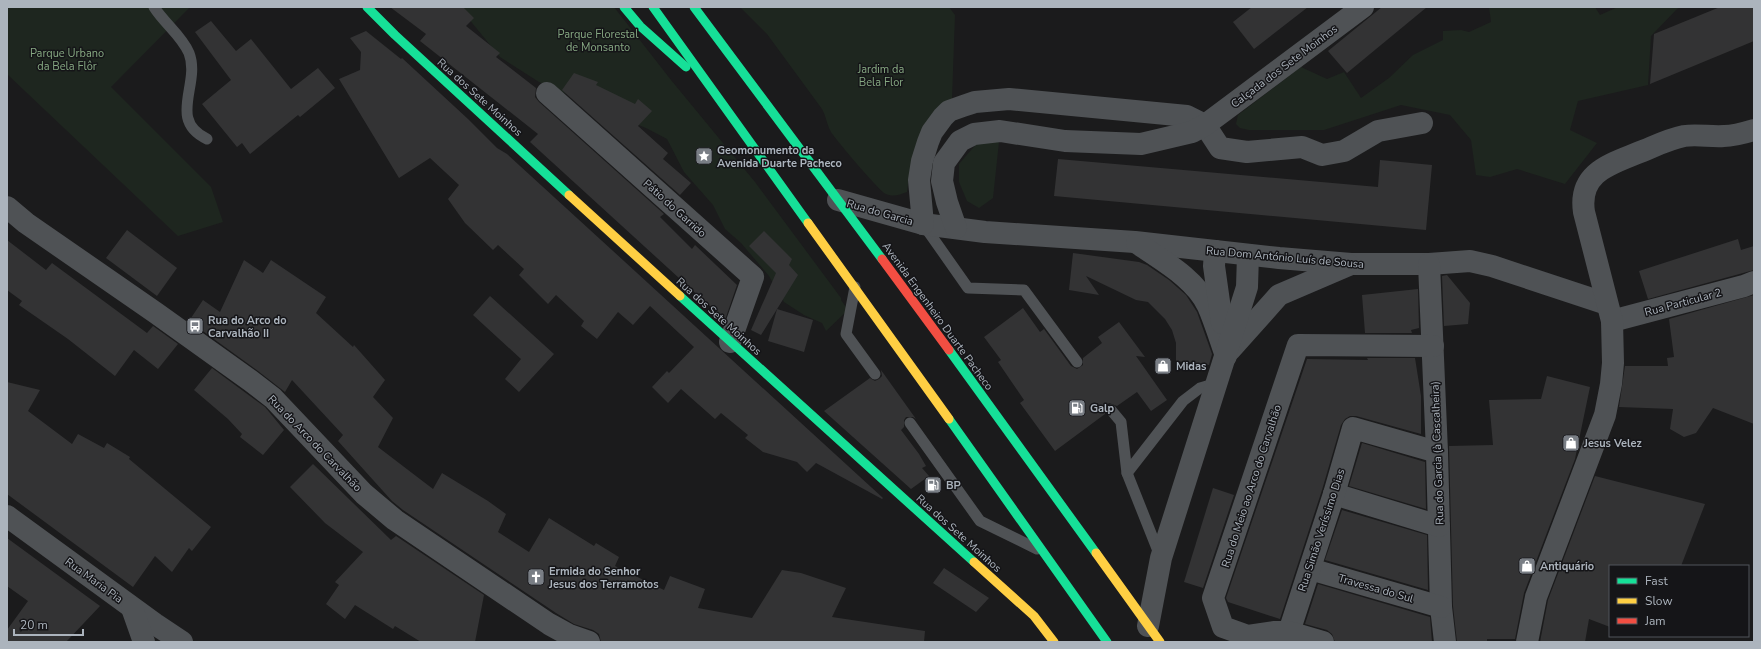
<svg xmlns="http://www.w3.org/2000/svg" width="1761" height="649" viewBox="0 0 1761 649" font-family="'Nunito Sans',sans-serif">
<rect width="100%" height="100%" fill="#1b1b1c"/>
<!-- green -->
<g fill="#1e261f">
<polygon points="7,7 190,7 111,87 211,187 223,222 178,236 7,74"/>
<polygon points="459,7 614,7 671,80 755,182 841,298 841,300 848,310 826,331 822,323 804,315 784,302 769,276 741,243 725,229 713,205 684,172 667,139 648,129 539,82 500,57"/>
<path d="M740,7h209l6,8 -3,84 -43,77 -2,16c-8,3 -13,5 -21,2 -6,-2 -50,-54 -55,-62 -4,-7 -5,-16 -9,-23l-55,-75z"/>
<polygon points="1489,7 1595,7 1600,15 1618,7 1681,7 1677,9 1651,36 1648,85 1578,101 1570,130 1597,143 1565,184 1517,169 1490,177 1476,175 1471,140 1450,115 1401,105 1324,130 1249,130 1240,128 1236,124 1238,115 1301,67 1327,79 1344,72 1361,98 1389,78 1413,55 1443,40 1443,31 1461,30 1469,32 1491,22"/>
<polygon points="979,141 999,142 993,198 979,208 967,201 959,182 959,164"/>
</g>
<!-- building -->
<g fill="#333334">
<polygon points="390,7 463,7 474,18 466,26 500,53 496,57 536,88 535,97 539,102 664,214 660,217 692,249 695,245 737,285 725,320 530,142 538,134 420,41 426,34"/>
<polygon points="1252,7 1308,7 1254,49 1233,22"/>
<polygon points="1382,7 1427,7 1347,73 1328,51"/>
<polygon points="1720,7 1754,7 1754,41 1650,84 1654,34"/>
<polygon points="211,21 236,51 251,39 291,89 318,68 335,88 300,117 298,115 250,154 242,143 237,147 202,104 231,80 195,32"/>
<polygon points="366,31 401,59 402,58 468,119 497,148 507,154 883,498 882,499 816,463 807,472 797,462 763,452 745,438 748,435 721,413 715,419 681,389 668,403 652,387 667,371 669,373 694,347 650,306 633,325 618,312 597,339 581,326 584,321 556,295 548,304 519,275 524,269 498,245 493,250 465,223 448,199 459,185 430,158 399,178 339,79 360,70 361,52 350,38"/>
<polygon points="574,73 598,82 596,85 635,104 638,99 652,111 638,126 668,153 663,159 691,183 680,195 562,90"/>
<polygon points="1058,159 1378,187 1380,160 1432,165 1426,230 1054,196"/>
<polygon points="127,230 177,268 157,296 106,258"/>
<polygon points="764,231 792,259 789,265 798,275 761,335 751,330 776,273 749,246"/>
<polygon points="1738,239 1741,250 1754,246 1754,270 1648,299 1639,271"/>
<polygon points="7,240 46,270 52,263 147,333 153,326 178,344 158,369 134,350 115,376 68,339 19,305 22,301 7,290"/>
<polygon points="1073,253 1139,262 1147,265 1169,280 1186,295 1197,312 1212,354 1209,365 1176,361 1176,343 1172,330 1165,319 1148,302 1136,300 1086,276 1099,295 1069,290"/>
<polygon points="244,260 263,273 271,260 326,297 316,313 353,347 354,345 385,380 373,397 393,418 378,447 433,489 442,473 488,501 506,514 498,532 529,552 549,518 594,546 596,543 619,557 615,566 664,590 670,576 705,589 698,608 752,618 782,570 801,573 846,588 832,617 925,631 924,642 601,642 599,634 593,630 574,624 556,613 403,510 392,501 338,441 343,435 292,380 285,392 258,371 189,321 203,300 220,312"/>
<polygon points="1447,275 1470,303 1468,324 1444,326 1442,276"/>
<polygon points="1418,289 1419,328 1411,330 1412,333 1365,333 1362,295"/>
<polygon points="1754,295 1754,424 1713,408 1696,433 1684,437 1670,429 1673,409 1619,407 1625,366 1668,366 1667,358 1674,357 1669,319"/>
<polygon points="490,296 554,354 519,392 505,379 521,359 473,315"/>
<polygon points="1023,308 1040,332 1044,329 1071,366 1077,369 1083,365 1083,358 1102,343 1098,337 1119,322 1145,357 1136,356 1167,400 1151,411 1137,392 1117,406 1109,403 1105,407 1105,414 1055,451 1020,403 1024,400 998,362 1001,360 984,337"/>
<polygon points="777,309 813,320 804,352 768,341"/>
<polygon points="1367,358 1415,358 1421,396 1421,434 1356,416 1350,416 1345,419 1341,425 1322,490 1280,619 1228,602 1226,598 1307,359 1368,360"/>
<polygon points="212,368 265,407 284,430 263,455 240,437 242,434 228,419 194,390"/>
<polygon points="881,370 916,419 913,417 906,417 904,420 904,427 901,430 919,454 926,466 922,468 929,476 911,489 824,411 870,378 875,381 879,379 882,376"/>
<polygon points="1547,376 1590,387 1575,459 1524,593 1515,639 1487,639 1487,642 1457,642 1453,606 1449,446 1493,445 1489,400 1541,399"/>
<polygon points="7,382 40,390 28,411 72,444 78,434 104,448 107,443 130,457 129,459 211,527 192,551 189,548 172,572 155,556 133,587 7,494"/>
<polygon points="1362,443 1425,462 1426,509 1349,486"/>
<polygon points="313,464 391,540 396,536 484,595 475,642 421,642 395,626 393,629 355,605 345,619 326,604 339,585 335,582 363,552 325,523 290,487"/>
<polygon points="1595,476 1705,504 1681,566 1610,566 1610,627 1589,619 1585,642 1540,642 1548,600"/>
<polygon points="1213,488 1234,495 1203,588 1184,582"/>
<polygon points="1342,510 1427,535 1428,590 1325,560"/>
<polygon points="7,538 100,606 66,642 7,642 7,630 28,601 7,586"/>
<polygon points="944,568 989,598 976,612 933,583"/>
<polygon points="1318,584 1430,617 1432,642 1335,642 1332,634 1327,630 1305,624"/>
</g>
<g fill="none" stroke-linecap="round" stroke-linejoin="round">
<!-- lane -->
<g stroke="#4f5255" stroke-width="11">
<path d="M154,7c10,16 28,29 35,46 12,31 -22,67 18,86"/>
<polyline points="923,224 968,288 1024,290 1077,362"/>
<polyline points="855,287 846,334 875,374"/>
<polyline points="1111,410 1121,422 1127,473 1160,556"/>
<polyline points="910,423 980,521 1037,549"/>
<polyline points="1127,473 1183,401 1200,388 1217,383"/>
</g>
<!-- street -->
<g stroke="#4f5255" stroke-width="22">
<polyline points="547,93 753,277 730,342"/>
<polyline points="838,200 923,224 985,232 1135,242 1279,258 1351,264 1429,264 1470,261 1492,266 1607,304"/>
<polyline points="7,207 26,223 156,313 251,381 273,398 364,494 395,520 549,624 569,635 589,642"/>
<polyline points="923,224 919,180 922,161 928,142 932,132 943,117 949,111 963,106 975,102 1009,99 1187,116 1205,125 1220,148 1247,152 1302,147 1322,155 1344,151 1378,131 1422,123"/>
<polyline points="956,228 947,202 942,181 944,163 960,141 974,134 1000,131 1065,141 1141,144 1192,132 1205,125 1363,7"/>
<path d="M1137,243c24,17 58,35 71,63 7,16 12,33 18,50"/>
<polyline points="1215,251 1214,266 1222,323"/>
<polyline points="1429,264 1437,452 1441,607 1445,642"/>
<polyline points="1612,321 1744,286 1754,282"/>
<polyline points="1230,350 1279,295 1349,265"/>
<polyline points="1334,494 1439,526"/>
<polyline points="7,516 155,624 182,642"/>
<polyline points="1310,569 1441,607"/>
<polyline points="132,608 144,642"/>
<polyline points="1148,626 1161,558 1247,287 1248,255"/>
<polyline points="1289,632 1334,494 1353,428 1437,452"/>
<polyline points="1323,642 1289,632 1275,632 1248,636 1223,627 1213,598 1298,345 1433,346"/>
<path d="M1527,642l9,-45 69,-182 6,-31 2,-21 -1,-42 -28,-109c-6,-40 27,-48 56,-60 15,-6 29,-13 44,-16 13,-2 27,1 40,0 10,0 20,-3 30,-6"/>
</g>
<!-- fast -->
<g stroke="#16e098" stroke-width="9">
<polyline points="367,7 395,35 569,195"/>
<polyline points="624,7 640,26 686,67"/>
<polyline points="653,7 808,223"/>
<polyline points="694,7 882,259"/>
<polyline points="680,296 974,562"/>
<polyline points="949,350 1096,553"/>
<polyline points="949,419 1107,642"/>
</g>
<!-- slow -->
<g stroke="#ffcf43" stroke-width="9">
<polyline points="569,195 680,296"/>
<polyline points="808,223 949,419"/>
<polyline points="1096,553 1160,642"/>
<polyline points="974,562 1034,616 1054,642"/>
</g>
<!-- jam -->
<polyline stroke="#f24e42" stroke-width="9" points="882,259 949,350"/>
</g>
<!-- icons -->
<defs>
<symbol id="sight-square" viewBox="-11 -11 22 22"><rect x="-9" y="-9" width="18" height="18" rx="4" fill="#797e85" stroke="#151518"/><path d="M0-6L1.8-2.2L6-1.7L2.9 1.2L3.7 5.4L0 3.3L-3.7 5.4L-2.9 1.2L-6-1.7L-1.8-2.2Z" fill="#fff"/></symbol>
<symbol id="bus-square" viewBox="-11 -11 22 22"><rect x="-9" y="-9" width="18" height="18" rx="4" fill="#797e85" stroke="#151518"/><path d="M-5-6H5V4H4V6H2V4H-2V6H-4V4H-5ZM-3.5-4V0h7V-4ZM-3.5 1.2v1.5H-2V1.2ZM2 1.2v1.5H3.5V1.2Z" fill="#fff"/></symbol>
<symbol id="shop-square" viewBox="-11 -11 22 22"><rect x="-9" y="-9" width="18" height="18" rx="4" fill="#797e85" stroke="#151518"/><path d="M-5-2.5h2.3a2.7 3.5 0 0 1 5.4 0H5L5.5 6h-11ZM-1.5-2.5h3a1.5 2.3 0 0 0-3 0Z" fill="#fff"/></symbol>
<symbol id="fuel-square" viewBox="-11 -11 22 22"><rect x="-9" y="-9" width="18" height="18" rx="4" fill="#797e85" stroke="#151518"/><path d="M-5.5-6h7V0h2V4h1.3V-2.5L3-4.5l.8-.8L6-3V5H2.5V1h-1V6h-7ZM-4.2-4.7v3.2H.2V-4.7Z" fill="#fff"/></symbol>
<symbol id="church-square" viewBox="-11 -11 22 22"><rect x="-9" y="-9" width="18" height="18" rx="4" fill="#797e85" stroke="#151518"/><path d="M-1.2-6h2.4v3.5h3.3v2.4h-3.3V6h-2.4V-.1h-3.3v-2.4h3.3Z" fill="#fff"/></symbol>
</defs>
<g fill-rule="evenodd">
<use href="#sight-square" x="694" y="146" width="20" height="20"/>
<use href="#bus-square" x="185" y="316" width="20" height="20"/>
<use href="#shop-square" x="1153" y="356" width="20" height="20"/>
<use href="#fuel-square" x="1067" y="398" width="20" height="20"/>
<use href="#shop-square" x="1561" y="433" width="20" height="20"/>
<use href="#fuel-square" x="923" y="475" width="20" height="20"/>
<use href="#shop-square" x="1517" y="556" width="20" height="20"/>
<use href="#church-square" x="526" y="567" width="20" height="20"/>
</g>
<g text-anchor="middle" stroke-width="3" stroke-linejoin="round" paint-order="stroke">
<!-- park labels -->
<g font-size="11" fill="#86a882" stroke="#151518">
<text x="598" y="38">Parque Florestal<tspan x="598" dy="13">de Monsanto</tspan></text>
<text x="67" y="57">Parque Urbano<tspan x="67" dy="13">da Bela Flôr</tspan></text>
<text x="881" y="73">Jardim da<tspan x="881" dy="13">Bela Flor</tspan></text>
</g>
<!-- street labels -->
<g font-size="11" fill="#acb4bd" stroke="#151518">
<text transform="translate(1284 66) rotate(-37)" y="4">Calçada dos Sete Moinhos</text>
<text transform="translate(480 97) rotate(42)" y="4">Rua dos Sete Moinhos</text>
<text transform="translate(675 208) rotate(42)" y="4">Pátio do Garrido</text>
<text transform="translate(880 212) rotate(16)" y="4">Rua do Garcia</text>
<text transform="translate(1285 257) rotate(5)" y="4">Rua Dom António Luís de Sousa</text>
<text transform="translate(1683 302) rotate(-15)" y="4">Rua Particular 2</text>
<text transform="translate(719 316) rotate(42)" y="4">Rua dos Sete Moinhos</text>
<text transform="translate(938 316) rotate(54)" y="4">Avenida Engenheiro Duarte Pacheco</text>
<text transform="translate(315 443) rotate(46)" y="4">Rua do Arco do Carvalhão</text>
<text transform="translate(1437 453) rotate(-92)" y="4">Rua do Garcia (à Cascalheira)</text>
<text transform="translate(1251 486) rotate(-72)" y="4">Rua do Meio ao Arco do Carvalhão</text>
<text transform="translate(1321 530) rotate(-72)" y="4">Rua Simão Veríssimo Dias</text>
<text transform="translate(959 533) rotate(42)" y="4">Rua dos Sete Moinhos</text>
<text transform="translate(94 580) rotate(36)" y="4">Rua Maria Pia</text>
<text transform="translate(1376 588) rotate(16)" y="4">Travessa do Sul</text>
</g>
<!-- poi labels -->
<g font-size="11" font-weight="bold" fill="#acb4bd" stroke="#151518" text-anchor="start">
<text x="717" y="154">Geomonumento da<tspan x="717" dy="13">Avenida Duarte Pacheco</tspan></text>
<text x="208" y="324">Rua do Arco do<tspan x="208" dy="13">Carvalhão II</tspan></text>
<text x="1176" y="370">Midas</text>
<text x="1090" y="412">Galp</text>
<text x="1584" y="447">Jesus Velez</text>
<text x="946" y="489">BP</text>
<text x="1540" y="570">Antiquário</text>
<text x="549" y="575">Ermida do Senhor<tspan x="549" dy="13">Jesus dos Terramotos</tspan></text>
</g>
</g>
<!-- border -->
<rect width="1761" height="649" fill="none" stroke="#acb4bd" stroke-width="16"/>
<!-- legend -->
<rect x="1609" y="565" width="140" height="72" fill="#151518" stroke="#51555a"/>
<rect x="1617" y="578" width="20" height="6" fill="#16e098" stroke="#51555a"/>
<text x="1645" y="585" font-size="12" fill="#acb4bd">Fast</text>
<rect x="1617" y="598" width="20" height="6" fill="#ffcf43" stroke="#51555a"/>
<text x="1645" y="605" font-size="12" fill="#acb4bd">Slow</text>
<rect x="1617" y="618" width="20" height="6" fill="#f24e42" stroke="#51555a"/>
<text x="1645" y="625" font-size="12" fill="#acb4bd">Jam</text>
<!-- scale -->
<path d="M14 629v6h69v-6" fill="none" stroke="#acb4bd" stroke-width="2"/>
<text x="20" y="629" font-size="12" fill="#acb4bd" stroke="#151518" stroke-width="3" paint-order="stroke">20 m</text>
</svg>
